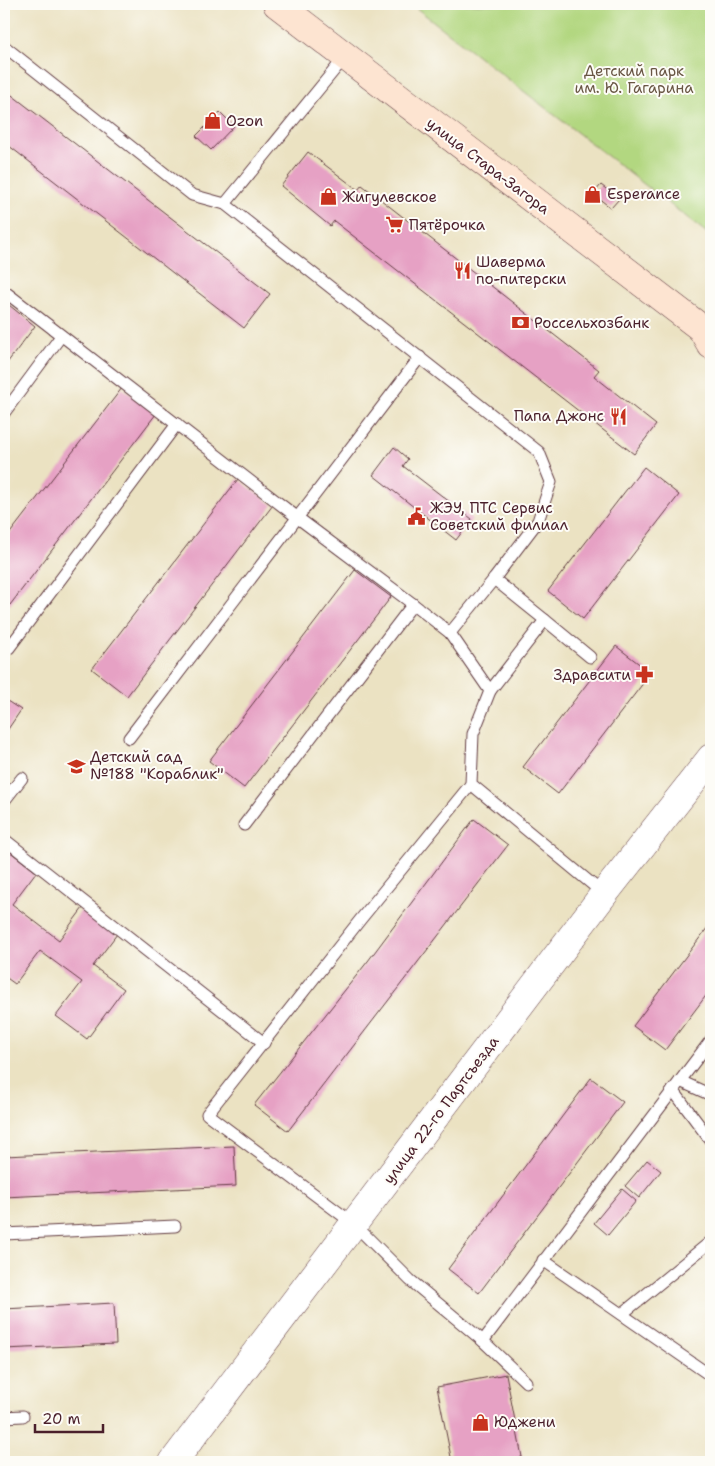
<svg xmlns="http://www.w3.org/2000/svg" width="715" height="1466" viewBox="0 0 715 1466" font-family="'Shantell Sans',sans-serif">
<rect width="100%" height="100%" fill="#fdfcf7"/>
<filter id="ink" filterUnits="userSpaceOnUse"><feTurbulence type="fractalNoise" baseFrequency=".02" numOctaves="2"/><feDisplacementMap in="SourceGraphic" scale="10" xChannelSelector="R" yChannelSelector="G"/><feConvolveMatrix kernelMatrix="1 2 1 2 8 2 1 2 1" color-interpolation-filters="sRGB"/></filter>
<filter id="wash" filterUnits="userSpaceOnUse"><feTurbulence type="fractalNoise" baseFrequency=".0096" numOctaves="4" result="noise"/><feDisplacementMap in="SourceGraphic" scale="20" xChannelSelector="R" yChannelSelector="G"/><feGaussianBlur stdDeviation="1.12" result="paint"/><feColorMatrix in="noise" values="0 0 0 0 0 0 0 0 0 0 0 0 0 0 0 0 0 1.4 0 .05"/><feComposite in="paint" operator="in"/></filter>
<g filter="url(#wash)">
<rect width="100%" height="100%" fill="#ebe2c2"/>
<!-- green -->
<polygon fill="#b2d780" stroke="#7e7b56" points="411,4 711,4 711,236"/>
<g id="blocks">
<!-- building -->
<g fill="#e6a1c4">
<polygon points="4,89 270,294 244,328 4,142"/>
<polygon points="220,112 234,126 211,150 196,136"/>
<polygon points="308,152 358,190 362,185 599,370 594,376 656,425 634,454 334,221 330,226 281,186"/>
<polygon points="601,185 619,199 611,208 593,194"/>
<polygon points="4,301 35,326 4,367"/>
<polygon points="122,388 156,414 10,605 4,600 4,541"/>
<polygon points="394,447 408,459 403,466 472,519 456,540 373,475"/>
<polygon points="644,467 679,495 583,619 548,591"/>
<polygon points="238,479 273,505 127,696 92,669"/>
<polygon points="355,570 391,597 244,788 209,761"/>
<polygon points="616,646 651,673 558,794 523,767"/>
<polygon points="4,699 21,710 4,735"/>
<polygon points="474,819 508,845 288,1131 254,1105 368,961"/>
<polygon points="4,847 36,872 12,904 59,940 83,908 117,934 93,966 124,989 87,1039 56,1016 82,982 40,951 15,984 4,976 4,932 8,927 4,924"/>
<polygon points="711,923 711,989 665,1050 633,1026"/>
<polygon points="591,1078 623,1102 479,1293 448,1269"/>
<polygon points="234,1146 236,1186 4,1197 4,1156"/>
<polygon points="647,1160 661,1171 639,1198 625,1186"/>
<polygon points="622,1189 636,1201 608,1235 594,1223"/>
<polygon points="114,1303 116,1344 4,1349 4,1309"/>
<polygon points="506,1374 522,1457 494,1462 452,1462 437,1387"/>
</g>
</g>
</g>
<g filter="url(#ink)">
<use href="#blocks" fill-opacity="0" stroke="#623c42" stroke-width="1"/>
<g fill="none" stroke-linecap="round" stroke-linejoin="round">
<defs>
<g id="service">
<polyline points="4,46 192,195 225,204 539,452 551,482 538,521 494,579 450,633"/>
<polyline points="225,204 345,57"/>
<polyline points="4,291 298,518 413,604 450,633 490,691 473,734 471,784 604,894"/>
<polyline points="4,413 61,336"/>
<polyline points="545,620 590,657"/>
<polyline points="9,648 177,424"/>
<polyline points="490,691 545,620 494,579"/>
<polyline points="129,738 420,357"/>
<polyline points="471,784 360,920 207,1114 354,1224 410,1280 483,1341 526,1382"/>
<polyline points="4,801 22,778"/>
<polyline points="244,825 413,604"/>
<polyline points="4,839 264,1043"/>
<polyline points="680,1081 711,1095"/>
<polyline points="673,1090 711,1141"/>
<polyline points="4,1234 175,1226"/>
<polyline points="543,1260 711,1376"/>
<polyline points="622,1314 709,1243"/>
<polyline points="483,1341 711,1040"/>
<polyline points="4,1417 23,1416"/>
</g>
<polyline id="tertiary" points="173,1462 604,894 711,758"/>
<polyline id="secondary" points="277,4 701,328 711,345"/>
</defs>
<!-- service casing -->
<use href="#service" stroke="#623c42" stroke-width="13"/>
<!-- tertiary casing -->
<use href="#tertiary" stroke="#623c42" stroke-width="29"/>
<!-- secondary casing -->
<use href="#secondary" stroke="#623c42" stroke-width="29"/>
<!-- service -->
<use href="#service" stroke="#fff" stroke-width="11"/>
<!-- tertiary -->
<use href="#tertiary" stroke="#fff" stroke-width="28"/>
<!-- secondary -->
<use href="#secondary" stroke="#fde4d1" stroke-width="28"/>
</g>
</g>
<!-- icons -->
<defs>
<symbol id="shop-bare" viewBox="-9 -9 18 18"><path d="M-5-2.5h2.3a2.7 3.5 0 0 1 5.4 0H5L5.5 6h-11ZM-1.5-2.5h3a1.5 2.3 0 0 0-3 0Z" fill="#c8321e" stroke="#fdfcf7" stroke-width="2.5" paint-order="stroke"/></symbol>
<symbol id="supermarket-bare" viewBox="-9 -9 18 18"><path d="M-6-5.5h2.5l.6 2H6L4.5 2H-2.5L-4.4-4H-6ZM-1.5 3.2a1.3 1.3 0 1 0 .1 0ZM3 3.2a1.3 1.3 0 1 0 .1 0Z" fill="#c8321e" stroke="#fdfcf7" stroke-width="2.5" paint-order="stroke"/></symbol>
<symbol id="restaurant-bare" viewBox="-9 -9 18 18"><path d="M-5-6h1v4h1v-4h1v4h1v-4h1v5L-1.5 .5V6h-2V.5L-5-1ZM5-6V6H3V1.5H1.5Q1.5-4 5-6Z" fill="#c8321e" stroke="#fdfcf7" stroke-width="2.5" paint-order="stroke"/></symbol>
<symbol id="bank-bare" viewBox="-9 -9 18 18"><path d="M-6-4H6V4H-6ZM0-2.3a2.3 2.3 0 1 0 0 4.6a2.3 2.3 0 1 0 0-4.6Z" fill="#c8321e" stroke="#fdfcf7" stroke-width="2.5" paint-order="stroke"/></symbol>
<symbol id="civic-bare" viewBox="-9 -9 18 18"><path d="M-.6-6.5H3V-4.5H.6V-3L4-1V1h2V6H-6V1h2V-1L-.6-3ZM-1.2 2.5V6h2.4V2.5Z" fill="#c8321e" stroke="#fdfcf7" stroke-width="2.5" paint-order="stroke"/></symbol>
<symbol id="pharmacy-bare" viewBox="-9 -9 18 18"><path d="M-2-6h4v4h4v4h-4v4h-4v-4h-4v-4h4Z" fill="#c8321e" stroke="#fdfcf7" stroke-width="2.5" paint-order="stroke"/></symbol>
<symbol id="school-bare" viewBox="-9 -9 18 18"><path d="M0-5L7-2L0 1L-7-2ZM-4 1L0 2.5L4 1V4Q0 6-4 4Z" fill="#c8321e" stroke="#fdfcf7" stroke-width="2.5" paint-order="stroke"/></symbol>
</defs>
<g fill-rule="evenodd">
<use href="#shop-bare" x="200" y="108" width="25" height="25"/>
<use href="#shop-bare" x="580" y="182" width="25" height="25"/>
<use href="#shop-bare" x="316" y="184" width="25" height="25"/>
<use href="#supermarket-bare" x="382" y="212" width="25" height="25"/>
<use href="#restaurant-bare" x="450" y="258" width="25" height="25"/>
<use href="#bank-bare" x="508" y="310" width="25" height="25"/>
<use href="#restaurant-bare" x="606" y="404" width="25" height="25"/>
<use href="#civic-bare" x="404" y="504" width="25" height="25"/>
<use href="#pharmacy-bare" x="632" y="662" width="25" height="25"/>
<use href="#school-bare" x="64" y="754" width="25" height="25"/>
<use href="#shop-bare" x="468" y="1410" width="25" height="25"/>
</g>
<g text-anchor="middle" stroke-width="4" stroke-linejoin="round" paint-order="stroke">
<!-- park labels -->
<g font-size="15" fill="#695644" stroke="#fdfcf7">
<text x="634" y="76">Детский парк<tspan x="634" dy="17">им. Ю. Гагарина</tspan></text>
</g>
<!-- poi labels -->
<g font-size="15" fill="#4a1f2b" stroke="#fdfcf7" text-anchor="start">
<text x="226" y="126">Ozon</text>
<text x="607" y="199">Esperance</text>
<text x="342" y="202">Жигулевское</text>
<text x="409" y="230">Пятёрочка</text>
<text x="476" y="267">Шаверма<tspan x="476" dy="17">по-питерски</tspan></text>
<text x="534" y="328">Россельхозбанк</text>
<text x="604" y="421" text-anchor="end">Папа Джонс</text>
<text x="430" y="513">ЖЭУ, ПТС Сервис<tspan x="430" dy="17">Советский филиал</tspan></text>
<text x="631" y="680" text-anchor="end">Здравсити</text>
<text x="90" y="762">Детский сад<tspan x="90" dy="17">№188 "Кораблик"</tspan></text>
<text x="494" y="1427">Юджени</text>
</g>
<!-- street labels -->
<g font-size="15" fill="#4a1f2b" stroke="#fdfcf7">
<text transform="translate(488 166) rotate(37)" y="5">улица Стара-Загора</text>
<text transform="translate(441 1110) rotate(-53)" y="5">улица 22-го Партсъезда</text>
</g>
</g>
<!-- margin -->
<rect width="715" height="1466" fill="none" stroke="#fdfcf7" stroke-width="20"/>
<!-- scale -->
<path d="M35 1424v8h68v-8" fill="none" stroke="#4a1f2b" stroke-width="2.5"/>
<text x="42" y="1424" font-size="15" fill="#4a1f2b" stroke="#fdfcf7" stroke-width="4" paint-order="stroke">20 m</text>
</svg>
